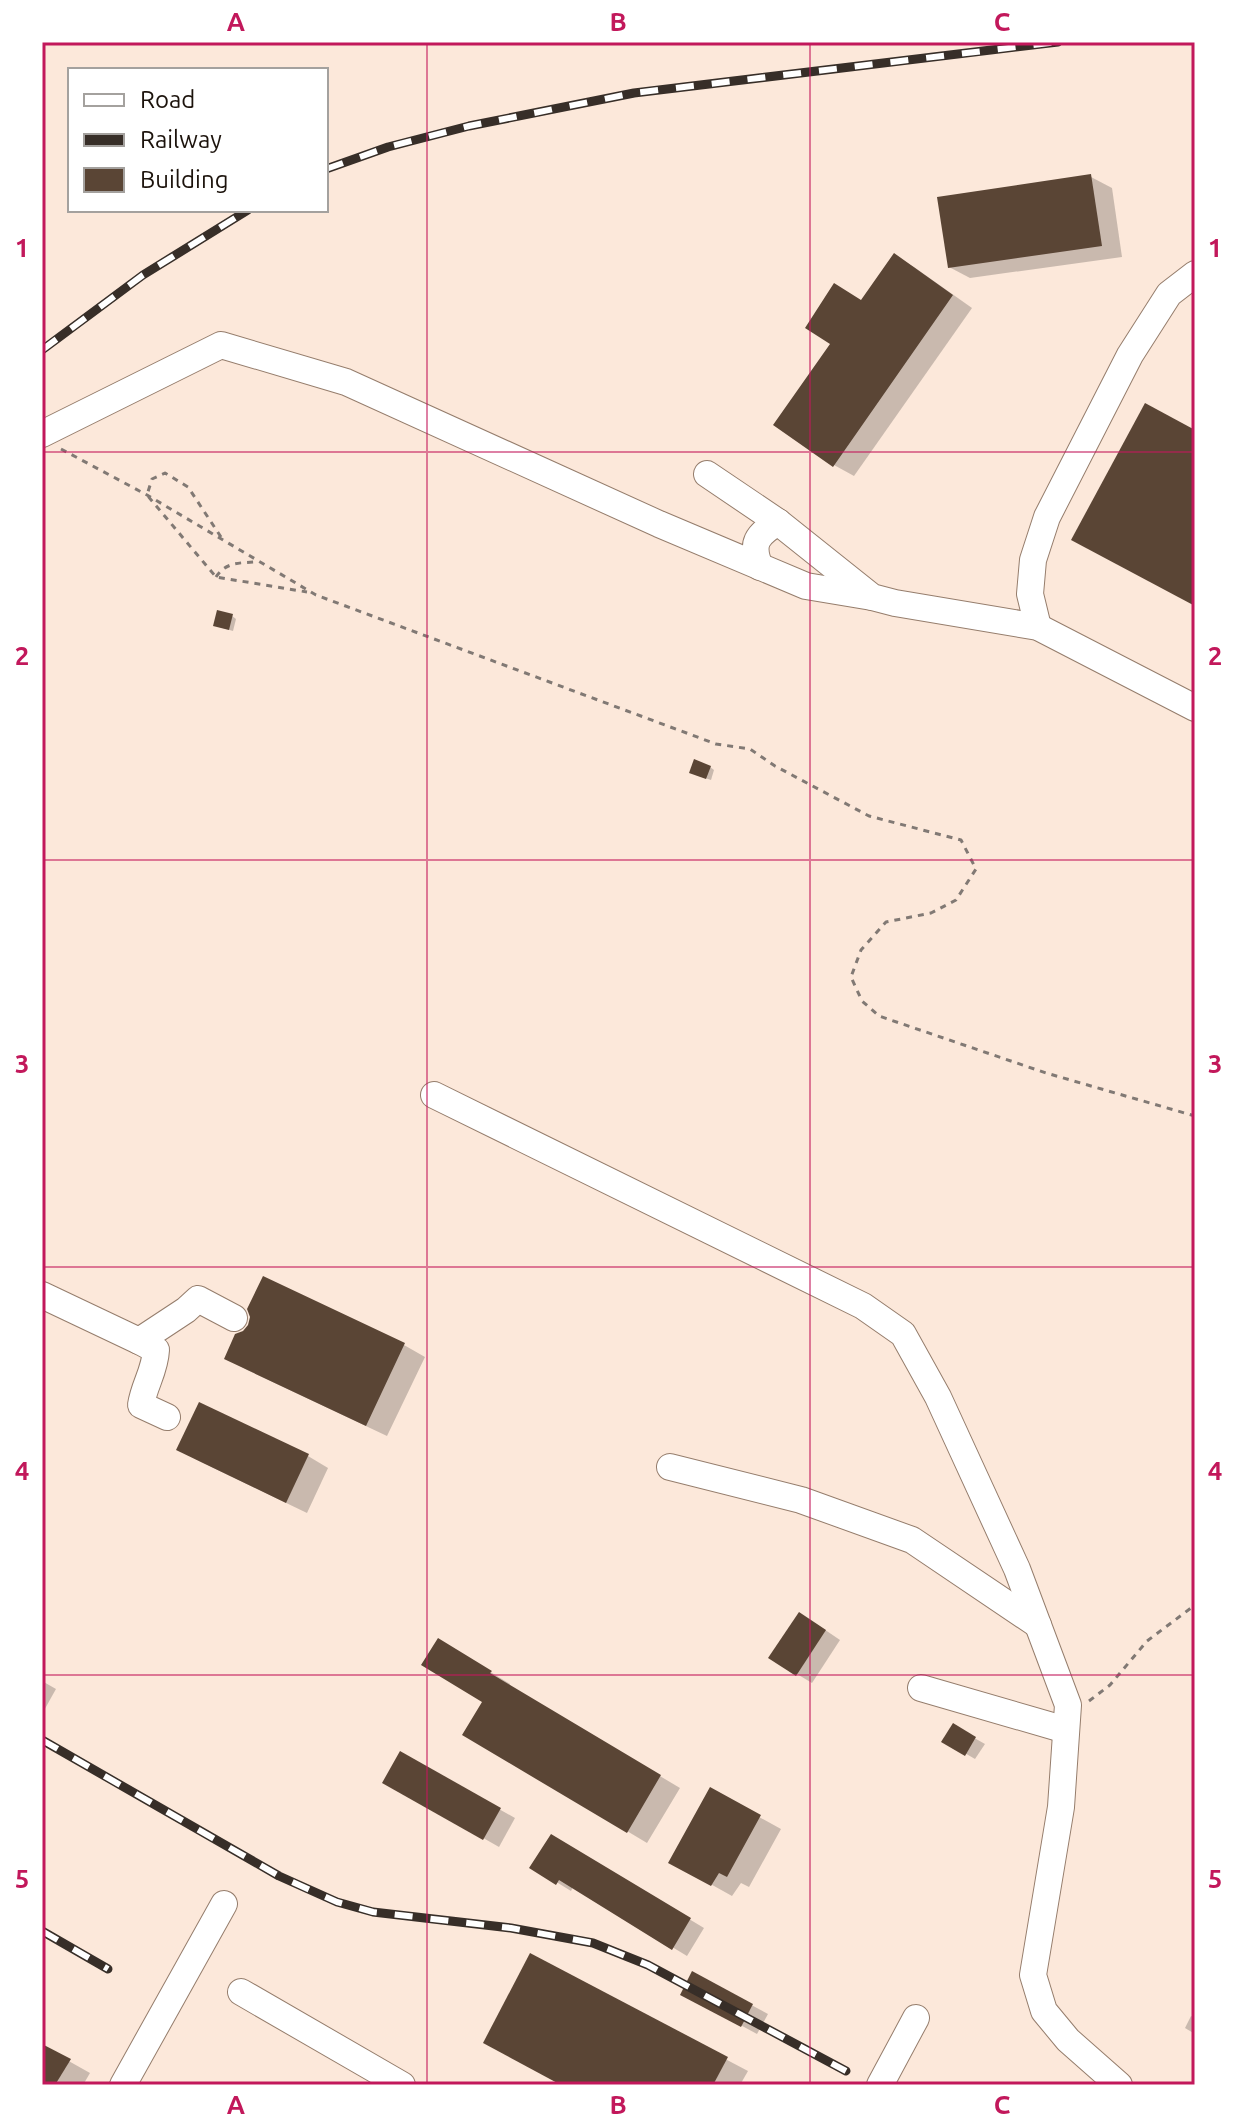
<svg xmlns="http://www.w3.org/2000/svg" width="1237" height="2127" viewBox="0 0 1237 2127" font-family="Ubuntu,sans-serif">
<rect width="100%" height="100%" fill="#fcf6f2"/>
<!-- built -->
<path fill="#fce8da" fill-rule="evenodd" d="M42,42h1153v2043h-1153zM70,70h256v140h-256z"/>
<!-- shadow -->
<g fill="#0003">
<polygon points="1091,177 1112,188 1122,257 970,278 949,267"/>
<polygon points="894,256 914,267 972,308 854,476 834,465 833,343"/>
<polygon points="232,616 236,619 233,631 219,627"/>
<polygon points="710,767 714,770 711,780 696,775"/>
<polygon points="264,1279 404,1345 425,1357 387,1436 247,1370 226,1358 250,1326"/>
<polygon points="200,1405 308,1456 328,1468 307,1513 199,1461 178,1449"/>
<polygon points="815,1623 840,1640 812,1683 797,1674"/>
<polygon points="458,1652 510,1684 509,1686 680,1788 647,1843 465,1734 484,1701"/>
<polygon points="42,1681 56,1689 42,1714"/>
<polygon points="953,1726 985,1744 975,1759 944,1741"/>
<polygon points="401,1754 515,1818 499,1847 385,1782"/>
<polygon points="710,1790 781,1829 749,1887 741,1883 732,1896 671,1862"/>
<polygon points="551,1836 704,1928 687,1956 573,1887 571,1891 532,1867"/>
<polygon points="530,1956 748,2071 740,2085 564,2085"/>
<polygon points="693,1974 768,2014 757,2034 683,1994"/>
<polygon points="1191,2016 1195,2018 1195,2034 1185,2028"/>
<polygon points="42,2046 90,2073 83,2085 42,2085"/>
</g>
<!-- building -->
<g fill="#5a4535">
<polygon points="1091,174 1102,246 948,268 937,197"/>
<polygon points="894,253 953,295 833,467 773,425 830,344 805,328 834,283 861,300"/>
<polygon points="1145,403 1195,430 1195,606 1071,540"/>
<polygon points="217,610 233,614 229,630 213,626"/>
<polygon points="694,759 711,766 706,779 689,773"/>
<polygon points="263,1276 405,1343 366,1426 224,1359 235,1334 243,1331 248,1325 250,1317 247,1309"/>
<polygon points="199,1402 309,1454 286,1503 176,1450"/>
<polygon points="799,1612 826,1630 796,1676 768,1658"/>
<polygon points="438,1638 492,1671 490,1673 661,1775 627,1833 462,1735 482,1702 421,1665"/>
<polygon points="953,1723 976,1737 965,1756 941,1742"/>
<polygon points="400,1751 501,1808 483,1840 382,1783"/>
<polygon points="710,1787 761,1815 727,1877 719,1873 711,1886 668,1863"/>
<polygon points="551,1834 691,1918 672,1950 559,1880 556,1885 529,1868"/>
<polygon points="530,1953 728,2057 713,2085 561,2085 483,2043"/>
<polygon points="692,1971 753,2004 741,2027 680,1995"/>
<polygon points="42,2044 71,2059 55,2085 42,2085"/>
</g>
<g fill="none" stroke-linecap="round" stroke-linejoin="round">
<defs>
<g id="minor">
<polyline points="42,434 221,345 346,382 659,524 806,586 872,597"/>
<polyline points="707,474 778,522 872,597 895,603 1038,627 1195,708"/>
<path d="M760,567c-10,-24 -3,-32 18,-45"/>
<polyline points="1038,627 1030,594 1033,560 1047,517 1130,355 1169,294 1195,274"/>
<polyline points="434,1095 863,1306 903,1334 938,1397 1017,1569 1068,1705 1061,1807 1033,1975 1044,2011 1068,2040 1119,2085"/>
<polyline points="42,1295 139,1341 186,1310 198,1299 234,1318"/>
<path d="M139,1341l17,9c-1,21 -12,35 -15,55l26,12"/>
<polyline points="670,1467 801,1500 912,1540 1038,1625"/>
<polyline points="921,1688 1066,1730"/>
<polyline points="241,1992 402,2085"/>
<polyline points="123,2085 224,1904"/>
<polyline points="880,2085 916,2018"/>
</g>
</defs>
<!-- minor casing -->
<use href="#minor" stroke="#957d6c" stroke-width="28"/>
<!-- path -->
<g stroke="#817974" stroke-width="3" stroke-dasharray="6 6" stroke-linecap="butt">
<polyline points="61,449 147,495 316,595 716,744 750,749 775,766 869,816 961,840 976,869 956,900 931,913 886,922 861,950 851,977 862,1001 879,1016 1046,1073 1195,1116"/>
<polyline points="221,537 188,487 165,473 152,479 147,495 216,577 307,592"/>
<path d="M216,577c10,-15 23,-14 39,-15"/>
<polyline points="1089,1701 1110,1685 1147,1641 1195,1605"/>
</g>
<!-- minor -->
<use href="#minor" stroke="#fff" stroke-width="26"/>
<defs>
<g id="rail">
<polyline points="326,169 388,147 469,126 634,93 1058,42"/>
<polyline points="42,350 143,275 248,210"/>
<polyline points="42,1740 279,1876 337,1902 373,1912 511,1928 593,1943 648,1965 846,2071"/>
<polyline points="42,1931 108,1969"/>
</g>
</defs>
<!-- rail casing -->
<use href="#rail" stroke="#372e28" stroke-width="9"/>
<!-- rail -->
<use href="#rail" stroke="#fff" stroke-width="6" stroke-dasharray="18" stroke-linecap="butt"/>
</g>
<!-- grid -->
<path fill="none" stroke="#c2185b" stroke-width="2" stroke-opacity="0.55" d="M427,42v2043M810,42v2043M42,452h1153M42,860h1153M42,1267h1153M42,1675h1153"/>
<!-- border -->
<rect width="1237" height="2127" fill="none" stroke="#ffffff" stroke-width="88"/>
<!-- legend -->
<rect x="68" y="68" width="260" height="144" fill="#ffffff" stroke="#a4a19e" stroke-width="2"/>
<rect x="84" y="94" width="40" height="12" fill="#ffffff" stroke="#a4a19e" stroke-width="2"/>
<text x="140" y="108" font-size="24" fill="#1c130c">Road</text>
<rect x="84" y="134" width="40" height="12" fill="#372e28" stroke="#a4a19e" stroke-width="2"/>
<text x="140" y="148" font-size="24" fill="#1c130c">Railway</text>
<rect x="84" y="168" width="40" height="24" fill="#5a4535" stroke="#a4a19e" stroke-width="2"/>
<text x="140" y="188" font-size="24" fill="#1c130c">Building</text>
<rect x="44" y="44" width="1149" height="2039" fill="none" stroke="#c2185b" stroke-width="3"/>
<g font-size="26" text-anchor="middle" font-weight="bold" fill="#c2185b">
<text x="236" y="31">A</text>
<text x="618" y="31">B</text>
<text x="1002" y="31">C</text>
<text x="22" y="257">1</text>
<text x="1215" y="257">1</text>
<text x="22" y="665">2</text>
<text x="1215" y="665">2</text>
<text x="22" y="1073">3</text>
<text x="1215" y="1073">3</text>
<text x="22" y="1480">4</text>
<text x="1215" y="1480">4</text>
<text x="22" y="1888">5</text>
<text x="1215" y="1888">5</text>
<text x="236" y="2114">A</text>
<text x="618" y="2114">B</text>
<text x="1002" y="2114">C</text>
</g>
</svg>
